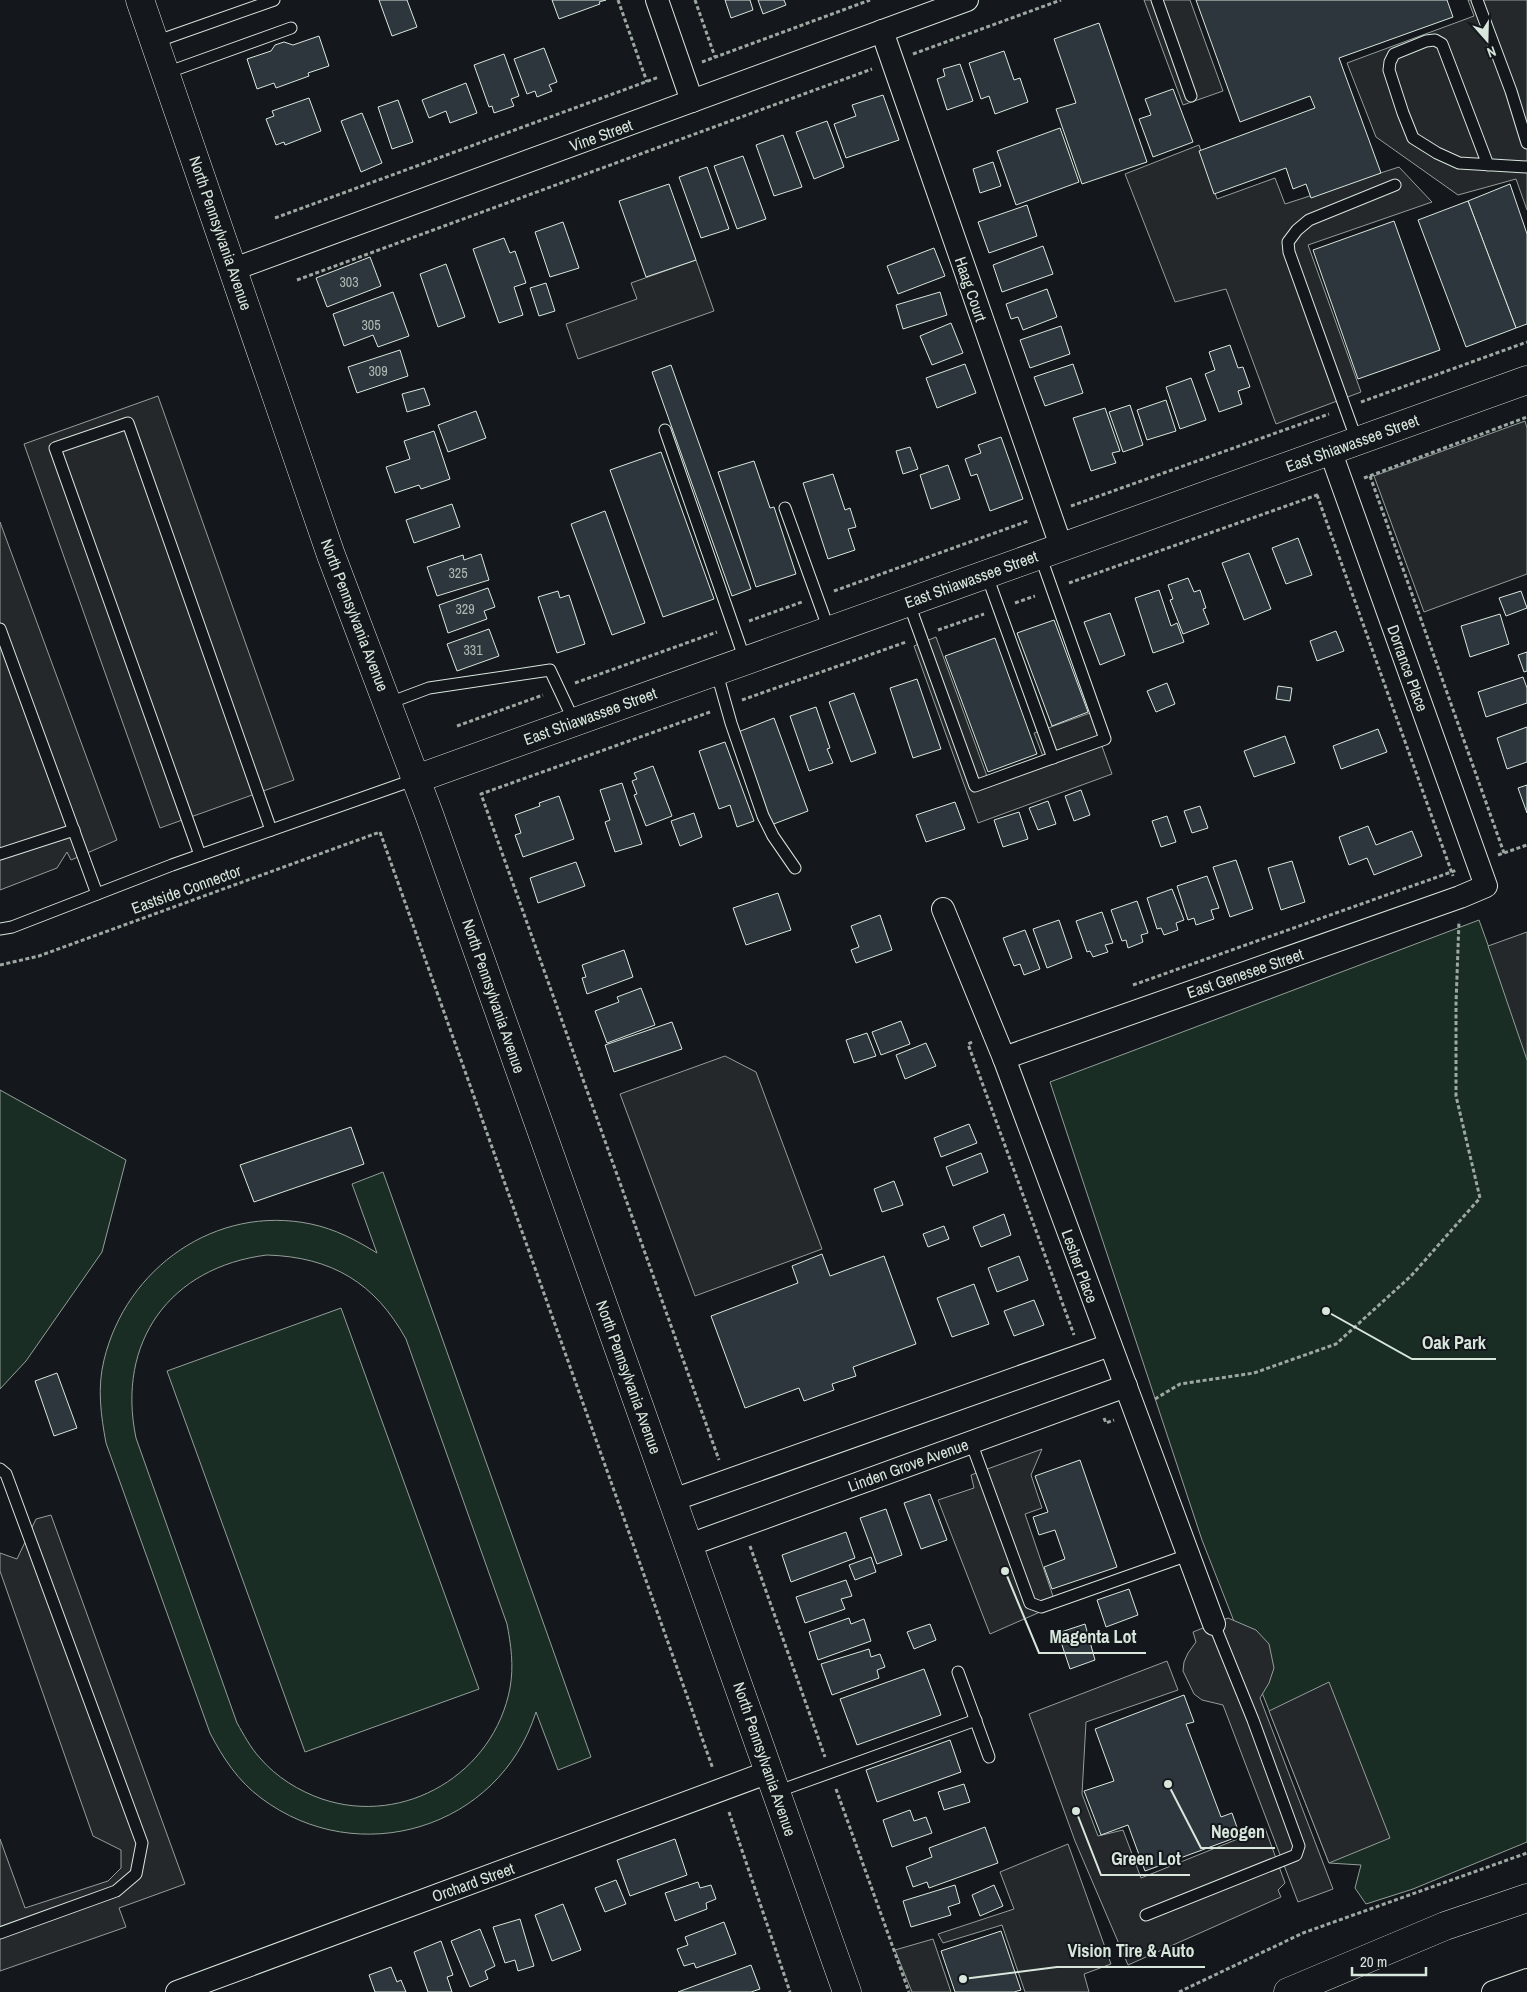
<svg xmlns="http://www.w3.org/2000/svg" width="1527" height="1992" viewBox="0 0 1527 1992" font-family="'Archivo Narrow',sans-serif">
<rect width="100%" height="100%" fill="#14181c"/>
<!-- green -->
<g fill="#1a2d24" stroke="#939e99" fill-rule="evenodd">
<polygon points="1479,920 1527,1053 1527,1842 1413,1889 1366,1904 1355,1888 1361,1865 1329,1863 1202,1540 1050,1082"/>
<polygon points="0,1090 126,1160 102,1252 26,1361 0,1389"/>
<path d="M383,1172l208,585 -33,13 -22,-58c-37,117 -178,159 -275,86 -23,-17 -38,-40 -51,-65l-104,-290c-5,-27 -9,-55 -2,-83 22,-92 112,-156 207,-136 24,5 45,16 66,29l-25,-69zM267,1255c65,2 108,28 139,84l101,285c4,21 7,42 3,64 -16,85 -105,139 -188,111 -23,-8 -46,-22 -62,-41 -10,-11 -16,-23 -23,-35l-101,-285c-20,-96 34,-171 131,-183z"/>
<polygon points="341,1308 479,1689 305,1752 167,1371"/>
</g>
<!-- parking -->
<g fill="#24282b" stroke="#939e99">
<polygon points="1144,0 1190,0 1223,91 1183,105"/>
<polygon points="1468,0 1527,0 1527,210 1516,179 1458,195 1376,137 1347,63 1474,16"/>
<polygon points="1199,145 1217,199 1275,178 1285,204 1399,167 1432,202 1308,245 1361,392 1276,424 1226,289 1175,302 1125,174"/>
<polygon points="696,260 714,311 578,359 566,324 637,299 631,283"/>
<polygon points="158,396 294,780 160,828 24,444"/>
<polygon points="1525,421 1527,428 1527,574 1424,612 1374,476"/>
<polygon points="0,522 117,840 71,860 67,852 57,868 0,890"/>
<polygon points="936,637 988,779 1044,759 1034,733 1090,713 1112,774 978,823 914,646"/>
<polygon points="1527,932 1527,1060 1488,946"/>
<polygon points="725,1056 756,1072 822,1249 695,1296 620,1094"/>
<polygon points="1042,1449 1031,1475 1042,1508 1025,1514 1056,1605 990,1634 938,1500 974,1488 971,1475"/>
<polygon points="51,1515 185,1884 119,1908 126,1927 0,1971 0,1839 25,1908 108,1881 121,1868 121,1850 93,1836 0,1571 0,1553 17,1559 36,1519"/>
<polygon points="1228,1618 1256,1630 1269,1644 1274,1668 1269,1683 1260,1698 1333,1889 1298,1902 1223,1705 1202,1700 1194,1694 1183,1671 1184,1662 1188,1653 1196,1642 1193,1632"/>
<polygon points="1167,1661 1178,1690 1086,1722 1082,1794 1098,1836 1123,1830 1141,1878 1265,1828 1285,1883 1278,1890 1281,1897 1128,1965 1075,1841 1029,1714"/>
<polygon points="1329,1682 1390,1838 1329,1863 1269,1711"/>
<polygon points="1068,1844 1111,1964 1084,1974 1089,1992 1025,1992 1002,1925 943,1943 938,1934 1014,1909 1000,1872"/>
<polygon points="933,1939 951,1992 912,1992 895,1950"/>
</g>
<!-- building -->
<g fill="#2c363c" stroke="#d8e6dc">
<polygon points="379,0 407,0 417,27 392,36"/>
<polygon points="552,0 606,0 599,2 600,4 559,19"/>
<polygon points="725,0 750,0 753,10 731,18"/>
<polygon points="758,0 784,0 786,5 763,14"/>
<polygon points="1196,0 1447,0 1453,17 1339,58 1381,173 1311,198 1306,184 1293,189 1286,168 1214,194 1199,151 1315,108 1310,96 1240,122"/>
<polygon points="1099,23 1147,162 1082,184 1056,109 1076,103 1054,39"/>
<polygon points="319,36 329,66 308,73 309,76 276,88 274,83 257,89 247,59 271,51 275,45 284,42 293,45"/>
<polygon points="544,48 557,82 549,85 552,91 537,97 535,91 527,94 514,59"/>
<polygon points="1004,51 1014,80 1020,78 1028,102 995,114 989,96 981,99 969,63"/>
<polygon points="504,54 519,96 511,99 514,106 494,113 492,106 489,107 474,65"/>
<polygon points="960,64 973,101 947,110 937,79 945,76 943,69"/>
<polygon points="466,83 477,113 450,123 446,111 429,118 422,100"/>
<polygon points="1173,89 1193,142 1153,157 1139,119 1151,115 1145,99"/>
<polygon points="883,95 899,140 846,158 834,124 856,116 852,105"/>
<polygon points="309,98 321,131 285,145 284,142 276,145 266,119 274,116 272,111"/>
<polygon points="398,100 413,142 392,149 378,107"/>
<polygon points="362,113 382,163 361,172 341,121"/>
<polygon points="827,121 844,167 814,179 796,132"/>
<polygon points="1060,128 1079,182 1016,205 997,151"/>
<polygon points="783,135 802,187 774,196 756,145"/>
<polygon points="743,156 766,219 737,229 714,166"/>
<polygon points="993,162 1001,186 980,193 973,169"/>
<polygon points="707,167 729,229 701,238 679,177"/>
<polygon points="669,184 696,260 646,277 619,201"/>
<polygon points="1510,184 1527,234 1527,324 1516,328 1468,201"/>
<polygon points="1468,201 1516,328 1466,347 1418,220"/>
<polygon points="1027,205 1037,236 989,253 978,222"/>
<polygon points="1394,221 1440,350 1358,379 1313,250"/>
<polygon points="563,222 579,268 550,277 535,232"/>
<polygon points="504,238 510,253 515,251 526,283 514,287 523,315 499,323 473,249"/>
<polygon points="1043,246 1053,274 1002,292 993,265"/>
<polygon points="934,248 945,276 898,294 887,266"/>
<polygon points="370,257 381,286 327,307 316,278"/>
<polygon points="446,264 465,317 438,327 420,274"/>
<polygon points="546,283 555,311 539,316 530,288"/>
<polygon points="1047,289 1057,317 1023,330 1018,317 1011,319 1006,304"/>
<polygon points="393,292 409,336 378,347 373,335 344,346 333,314"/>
<polygon points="940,292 947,315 903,329 896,305"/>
<polygon points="951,323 963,353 932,365 920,336"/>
<polygon points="1061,326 1070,354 1030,368 1020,340"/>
<polygon points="1230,345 1238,368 1243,367 1250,387 1238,391 1242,404 1219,412 1205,374 1215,370 1209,352"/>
<polygon points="400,350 408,376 357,393 348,367"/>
<polygon points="965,364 976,393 937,408 926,378"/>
<polygon points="1073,364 1083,393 1045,406 1034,377"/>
<polygon points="671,365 751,589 732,596 652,372"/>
<polygon points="1191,378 1206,420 1180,429 1166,387"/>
<polygon points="424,388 430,405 407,412 402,394"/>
<polygon points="1166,400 1176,431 1147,440 1137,410"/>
<polygon points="1130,405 1143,445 1123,452 1109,412"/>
<polygon points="1105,408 1120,451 1112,453 1116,463 1091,471 1073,418"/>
<polygon points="476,411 486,438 448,452 438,425"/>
<polygon points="434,431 450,479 421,489 419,485 395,493 386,467 410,459 404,441"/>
<polygon points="1001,437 1023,499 990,511 977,474 971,476 965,459 981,453 978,445"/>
<polygon points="910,447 918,469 903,474 896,451"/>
<polygon points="661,452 714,599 663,617 610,470"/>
<polygon points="754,461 770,508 774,507 796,574 756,587 718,472"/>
<polygon points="948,465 960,499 931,509 920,475"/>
<polygon points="833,474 845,510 850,508 856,527 848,529 855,550 828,559 803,483"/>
<polygon points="452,504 460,527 414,543 406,520"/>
<polygon points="605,511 645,623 612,635 571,524"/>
<polygon points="1298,538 1312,575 1286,584 1272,548"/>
<polygon points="1249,553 1271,609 1244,620 1222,563"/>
<polygon points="481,554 489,580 437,596 427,567 463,555 464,560"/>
<polygon points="1188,578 1194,592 1200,590 1206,608 1203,609 1209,624 1183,634 1170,600 1173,599 1168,585"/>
<polygon points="488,588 495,607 484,611 487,619 448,633 439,605"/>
<polygon points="1159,590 1171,626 1177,623 1184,642 1153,653 1135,598"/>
<polygon points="558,591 560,598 569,595 585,644 557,653 538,597"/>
<polygon points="1521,591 1527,608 1506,616 1499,598"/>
<polygon points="1110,613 1125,655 1100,665 1084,622"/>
<polygon points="1500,614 1509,644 1470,657 1461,626"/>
<polygon points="1054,620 1088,712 1052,726 1017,633"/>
<polygon points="489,629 499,656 457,671 447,644"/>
<polygon points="1336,631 1344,651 1317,661 1310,641"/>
<polygon points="995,638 1037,754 988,772 945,656"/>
<polygon points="1527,652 1527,671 1524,672 1518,655"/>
<polygon points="1523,677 1527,688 1527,703 1486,717 1478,692"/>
<polygon points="917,679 941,749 913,758 890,688"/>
<polygon points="1167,683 1175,704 1156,712 1147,691"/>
<polygon points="1278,686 1292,688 1290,701 1276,699"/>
<polygon points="854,693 876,753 851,762 829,702"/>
<polygon points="816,707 830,748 827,749 833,763 809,771 790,716"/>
<polygon points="774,718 808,811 771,825 738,732"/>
<polygon points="1527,727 1527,762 1507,769 1497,738"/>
<polygon points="1378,729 1387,752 1341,769 1333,746"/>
<polygon points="1285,736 1295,763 1254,777 1244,751"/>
<polygon points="725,742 754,821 737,827 730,805 719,809 699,751"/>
<polygon points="653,766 672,816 646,826 634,795 637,794 632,781 637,779 634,773"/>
<polygon points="622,783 642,844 615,852 605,822 610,820 600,790"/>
<polygon points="1527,785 1527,813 1518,788"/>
<polygon points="1081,790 1090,815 1074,821 1065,796"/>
<polygon points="559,796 574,839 523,857 515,835 521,833 515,815 540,806 539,803"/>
<polygon points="1048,801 1056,824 1038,830 1029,808"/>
<polygon points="955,802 965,829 926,842 916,815"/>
<polygon points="1200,806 1208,828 1192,833 1184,811"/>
<polygon points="1019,812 1028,839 1003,847 994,820"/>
<polygon points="694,813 702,837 680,846 671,821"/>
<polygon points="1167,816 1176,842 1161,847 1152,821"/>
<polygon points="1368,826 1376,845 1412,831 1422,856 1374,875 1367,858 1349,865 1339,837"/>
<polygon points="1236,860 1253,909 1230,917 1213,867"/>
<polygon points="1292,861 1305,902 1281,910 1268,868"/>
<polygon points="576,862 585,886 538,903 530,878"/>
<polygon points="1207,876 1219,908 1211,910 1214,919 1196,925 1194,918 1188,920 1177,886"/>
<polygon points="1172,889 1184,920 1176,923 1178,930 1164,935 1161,928 1157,929 1147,898"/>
<polygon points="778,893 791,930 746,945 733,908"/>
<polygon points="1137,901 1148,933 1141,935 1143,942 1128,948 1126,940 1122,941 1111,910"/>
<polygon points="1102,912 1113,943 1105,945 1108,952 1093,957 1090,951 1087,952 1076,921"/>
<polygon points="880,915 892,950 856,963 851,950 859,947 851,926"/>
<polygon points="1059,920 1072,958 1047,968 1033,929"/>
<polygon points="1025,930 1040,969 1024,975 1020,964 1014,966 1003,938"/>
<polygon points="624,950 633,977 587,994 582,978 586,977 582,965"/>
<polygon points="641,988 655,1025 607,1043 595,1011 619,1002 617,997"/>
<polygon points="901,1021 910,1044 881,1055 872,1032"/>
<polygon points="672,1022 682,1049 614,1072 605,1045"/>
<polygon points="867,1033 876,1056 854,1063 846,1040"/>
<polygon points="926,1043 936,1066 905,1079 896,1055"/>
<polygon points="969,1124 977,1143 941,1157 934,1138"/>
<polygon points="351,1127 364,1164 254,1202 240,1165"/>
<polygon points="981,1153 988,1172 953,1186 946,1167"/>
<polygon points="894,1181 903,1205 882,1212 874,1189"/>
<polygon points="1004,1214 1011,1235 981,1247 973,1227"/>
<polygon points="944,1226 949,1239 928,1247 923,1234"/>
<polygon points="822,1254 830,1276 884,1256 916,1344 853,1367 856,1376 832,1384 834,1390 804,1401 799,1388 745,1408 711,1316 798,1283 792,1266"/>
<polygon points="1019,1256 1028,1280 997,1292 988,1268"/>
<polygon points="974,1284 989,1324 952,1337 937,1298"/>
<polygon points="1034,1300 1044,1325 1014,1336 1004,1311"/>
<polygon points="57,1373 77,1428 54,1436 35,1381"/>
<polygon points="1080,1460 1117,1567 1052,1589 1044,1567 1065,1559 1055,1530 1039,1535 1033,1517 1048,1512 1035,1476"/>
<polygon points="930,1494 947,1540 921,1549 904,1503"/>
<polygon points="886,1509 902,1555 877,1564 860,1518"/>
<polygon points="846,1532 855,1558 791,1582 782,1555"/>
<polygon points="871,1557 876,1572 855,1580 849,1565"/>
<polygon points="846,1580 852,1596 841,1599 845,1609 805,1623 796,1597"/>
<polygon points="1129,1589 1138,1615 1106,1627 1097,1600"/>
<polygon points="849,1618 851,1624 864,1619 871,1641 818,1660 809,1632"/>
<polygon points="930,1624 936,1640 914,1649 907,1632"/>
<polygon points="1085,1624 1095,1660 1070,1669 1058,1633"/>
<polygon points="869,1649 871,1657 880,1654 885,1667 877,1670 879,1678 832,1695 821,1664"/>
<polygon points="924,1669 941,1715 857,1745 840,1699"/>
<polygon points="1184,1695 1194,1722 1186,1724 1221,1817 1232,1813 1240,1836 1145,1871 1128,1825 1101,1835 1084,1791 1114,1781 1095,1729"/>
<polygon points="950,1740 961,1772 877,1802 866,1770"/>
<polygon points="964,1784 970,1802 944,1810 938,1792"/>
<polygon points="910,1810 914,1821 926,1817 932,1833 892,1847 883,1820"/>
<polygon points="985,1827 998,1863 929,1888 927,1882 913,1887 906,1867 932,1857 929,1848"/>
<polygon points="675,1839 687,1875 630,1896 617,1860"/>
<polygon points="616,1880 626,1904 605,1912 595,1888"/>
<polygon points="698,1882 700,1888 711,1885 716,1899 706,1903 707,1909 675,1921 665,1893"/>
<polygon points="955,1885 960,1903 948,1907 951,1915 911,1927 903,1901"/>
<polygon points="994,1885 1003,1906 980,1916 972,1895"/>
<polygon points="563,1904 581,1950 552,1961 535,1915"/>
<polygon points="520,1919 534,1966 518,1971 515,1960 505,1963 493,1927"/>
<polygon points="724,1922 736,1954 696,1968 694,1963 684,1966 677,1949 688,1945 685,1937"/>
<polygon points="480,1929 495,1966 485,1971 488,1979 470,1987 451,1941"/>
<polygon points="1001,1931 1021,1990 1014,1992 955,1992 941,1951"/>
<polygon points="441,1941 453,1975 447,1977 452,1992 428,1992 414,1952"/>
<polygon points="751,1965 760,1989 751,1992 678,1992"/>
<polygon points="391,1967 397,1982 401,1980 406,1992 375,1992 369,1975"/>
</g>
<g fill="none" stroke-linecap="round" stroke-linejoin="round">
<defs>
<g id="service">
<polyline points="1157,0 1191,96"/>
<polyline points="1477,0 1511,91 1527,143"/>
<polyline points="155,42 274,0"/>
<polyline points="166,73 291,28"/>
<polyline points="1488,165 1442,44 1435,40 1426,41 1394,54 1390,62 1389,70 1403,113 1413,138 1437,153 1459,163 1527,167"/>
<polyline points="665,430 745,660"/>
<polyline points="1357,441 1289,252 1288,242 1297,230 1309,220 1395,185"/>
<polyline points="785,508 829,630"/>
<polyline points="986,573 1053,758"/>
<polyline points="908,601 975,786 1105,739 1040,555"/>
<polyline points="0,629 97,894"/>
<polyline points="716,670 731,723 763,816 773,836 795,868"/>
<polyline points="389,703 429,688 550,670 574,721"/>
<polyline points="0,854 74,830"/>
<polyline points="200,855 55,448 128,423 271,830"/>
<polyline points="0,929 12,927 172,865 416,779"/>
<polyline points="971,1442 1030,1603 1041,1607 1188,1555"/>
<polyline points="0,1469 6,1474 142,1843 136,1874 116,1891 0,1933"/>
<polyline points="958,1672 989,1757"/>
<polyline points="776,1792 976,1720"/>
<polyline points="1146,1915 1296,1855 1299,1846 1253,1720 1214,1624"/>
</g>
<g id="minor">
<polyline points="657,0 692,101"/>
<polyline points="882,31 1061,546"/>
<polyline points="234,269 967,0"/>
<polyline points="943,909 1004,1058 1214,1624"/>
<polyline points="1004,1058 1460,897 1486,886 1330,450"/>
<polyline points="673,1500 1110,1345"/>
<polyline points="689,1545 1126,1386"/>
<polyline points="177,1992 769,1772"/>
<polyline points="1493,1992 1527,1980"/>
</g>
<polyline id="tertiary" points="416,779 1527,380"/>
<polyline id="secondary" points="140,0 331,555 429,814 847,1992"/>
<polyline id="primary" points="1288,1992 1445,1926 1527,1898"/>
</defs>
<!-- service casing -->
<use href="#service" stroke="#d8e6dc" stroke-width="13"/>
<!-- minor casing -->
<use href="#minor" stroke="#d8e6dc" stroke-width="24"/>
<!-- tertiary casing -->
<use href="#tertiary" stroke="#d8e6dc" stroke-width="29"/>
<!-- secondary casing -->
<use href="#secondary" stroke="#d8e6dc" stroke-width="29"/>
<!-- primary casing -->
<use href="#primary" stroke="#d8e6dc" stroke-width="29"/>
<!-- path -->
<g stroke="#9da8a2" stroke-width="3" stroke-dasharray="4 2.5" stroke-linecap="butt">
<polyline points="618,0 647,82"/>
<polyline points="695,0 715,57"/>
<polyline points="913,54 1061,0"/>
<polyline points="702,62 870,0"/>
<polyline points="275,218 659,77"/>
<polyline points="297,280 872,69"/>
<polyline points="1361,402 1527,342"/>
<polyline points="1370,476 1504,853"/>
<polyline points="1364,478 1527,417"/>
<polyline points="1317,495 1453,876"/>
<polyline points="1071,506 1329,414"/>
<polyline points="1069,583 1320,494"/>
<polyline points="834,591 1028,521"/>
<polyline points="1015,603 1035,596"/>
<polyline points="749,621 802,602"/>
<polyline points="938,630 984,614"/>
<polyline points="575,683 717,632"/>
<polyline points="742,700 906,642"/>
<polyline points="710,712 481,794 719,1460"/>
<polyline points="457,726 543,695"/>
<polyline points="1498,855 1527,845"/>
<polyline points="0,965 39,956 380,832 713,1769"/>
<polyline points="1133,985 1457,870"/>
<polyline points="972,1042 968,1044 1074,1335"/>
<polyline points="1155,1399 1180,1384 1254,1373 1336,1344 1411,1276 1480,1198 1456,1096 1456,1004 1459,921"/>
<polyline points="1104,1418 1106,1423 1114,1420"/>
<polyline points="750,1546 825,1757"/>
<polyline points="836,1789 909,1992"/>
<polyline points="729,1812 790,1992"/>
<polyline points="1179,1992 1303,1933 1527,1853"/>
</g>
<!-- service -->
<use href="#service" stroke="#14181c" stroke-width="11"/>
<!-- minor -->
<use href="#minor" stroke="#14181c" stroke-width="22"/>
<!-- tertiary -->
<use href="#tertiary" stroke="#14181c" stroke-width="28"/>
<!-- secondary -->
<use href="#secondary" stroke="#14181c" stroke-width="28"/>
<!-- primary -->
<use href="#primary" stroke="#14181c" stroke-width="28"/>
</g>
<g text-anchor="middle" stroke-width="4" stroke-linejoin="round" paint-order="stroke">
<!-- number labels -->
<g font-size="14" fill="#adbab4">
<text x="349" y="287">303</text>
<text x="371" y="330">305</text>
<text x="378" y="376">309</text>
<text x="458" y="578">325</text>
<text x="465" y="614">329</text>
<text x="473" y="655">331</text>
</g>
<!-- street labels -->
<g font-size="16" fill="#d8e6dc" stroke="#14181c">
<text transform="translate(601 135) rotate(-20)" y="6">Vine Street</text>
<text transform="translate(221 233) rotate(71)" y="6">North Pennsylvania Avenue</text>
<text transform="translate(971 289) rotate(71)" y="6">Haag Court</text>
<text transform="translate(1352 443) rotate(-20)" y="6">East Shiawassee Street</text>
<text transform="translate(971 579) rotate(-20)" y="6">East Shiawassee Street</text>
<text transform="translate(355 615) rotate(69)" y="6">North Pennsylvania Avenue</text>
<text transform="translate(1408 668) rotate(70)" y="6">Dorrance Place</text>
<text transform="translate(590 716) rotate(-20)" y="6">East Shiawassee Street</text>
<text transform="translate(186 889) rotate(-20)" y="6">Eastside Connector</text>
<text transform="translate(1245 973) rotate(-19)" y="6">East Genesee Street</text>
<text transform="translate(494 996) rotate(71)" y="6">North Pennsylvania Avenue</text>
<text transform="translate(1080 1266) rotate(70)" y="6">Lesher Place</text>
<text transform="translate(629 1377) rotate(70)" y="6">North Pennsylvania Avenue</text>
<text transform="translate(908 1465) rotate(-20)" y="6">Linden Grove Avenue</text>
<text transform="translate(765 1759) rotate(71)" y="6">North Pennsylvania Avenue</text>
<text transform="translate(473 1882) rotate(-20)" y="6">Orchard Street</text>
</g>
</g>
<!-- callouts -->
<path fill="none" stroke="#d8e6dc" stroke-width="2" d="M1326 1311L1412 1359H1496M1005 1571L1039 1653H1146M1168 1784L1201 1848H1275M1076 1811L1101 1875H1190M963 1979L1057 1967H1205"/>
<g fill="#d8e6dc" stroke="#14181c" stroke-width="2">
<circle cx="1326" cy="1311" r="5"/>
<circle cx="1005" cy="1571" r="5"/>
<circle cx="1168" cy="1784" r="5"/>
<circle cx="1076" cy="1811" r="5"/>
<circle cx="963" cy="1979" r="5"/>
</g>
<g font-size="18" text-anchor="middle" font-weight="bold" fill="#d8e6dc" stroke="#14181c" stroke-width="4" stroke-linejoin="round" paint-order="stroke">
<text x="1454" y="1349">Oak Park</text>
<text x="1093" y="1643">Magenta Lot</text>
<text x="1238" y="1838">Neogen</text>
<text x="1146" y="1865">Green Lot</text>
<text x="1131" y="1957">Vision Tire &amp; Auto</text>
</g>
<!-- north arrow -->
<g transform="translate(1487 40) rotate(160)" stroke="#14181c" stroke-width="4" paint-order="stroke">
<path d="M0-4L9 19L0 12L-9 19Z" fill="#d8e6dc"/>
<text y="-8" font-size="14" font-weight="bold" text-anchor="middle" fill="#d8e6dc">N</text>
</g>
<!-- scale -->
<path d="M1352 1967v8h74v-8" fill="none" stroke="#d8e6dc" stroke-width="2.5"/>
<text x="1360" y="1967" font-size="15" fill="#d8e6dc" stroke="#14181c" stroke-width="4" paint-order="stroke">20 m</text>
</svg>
